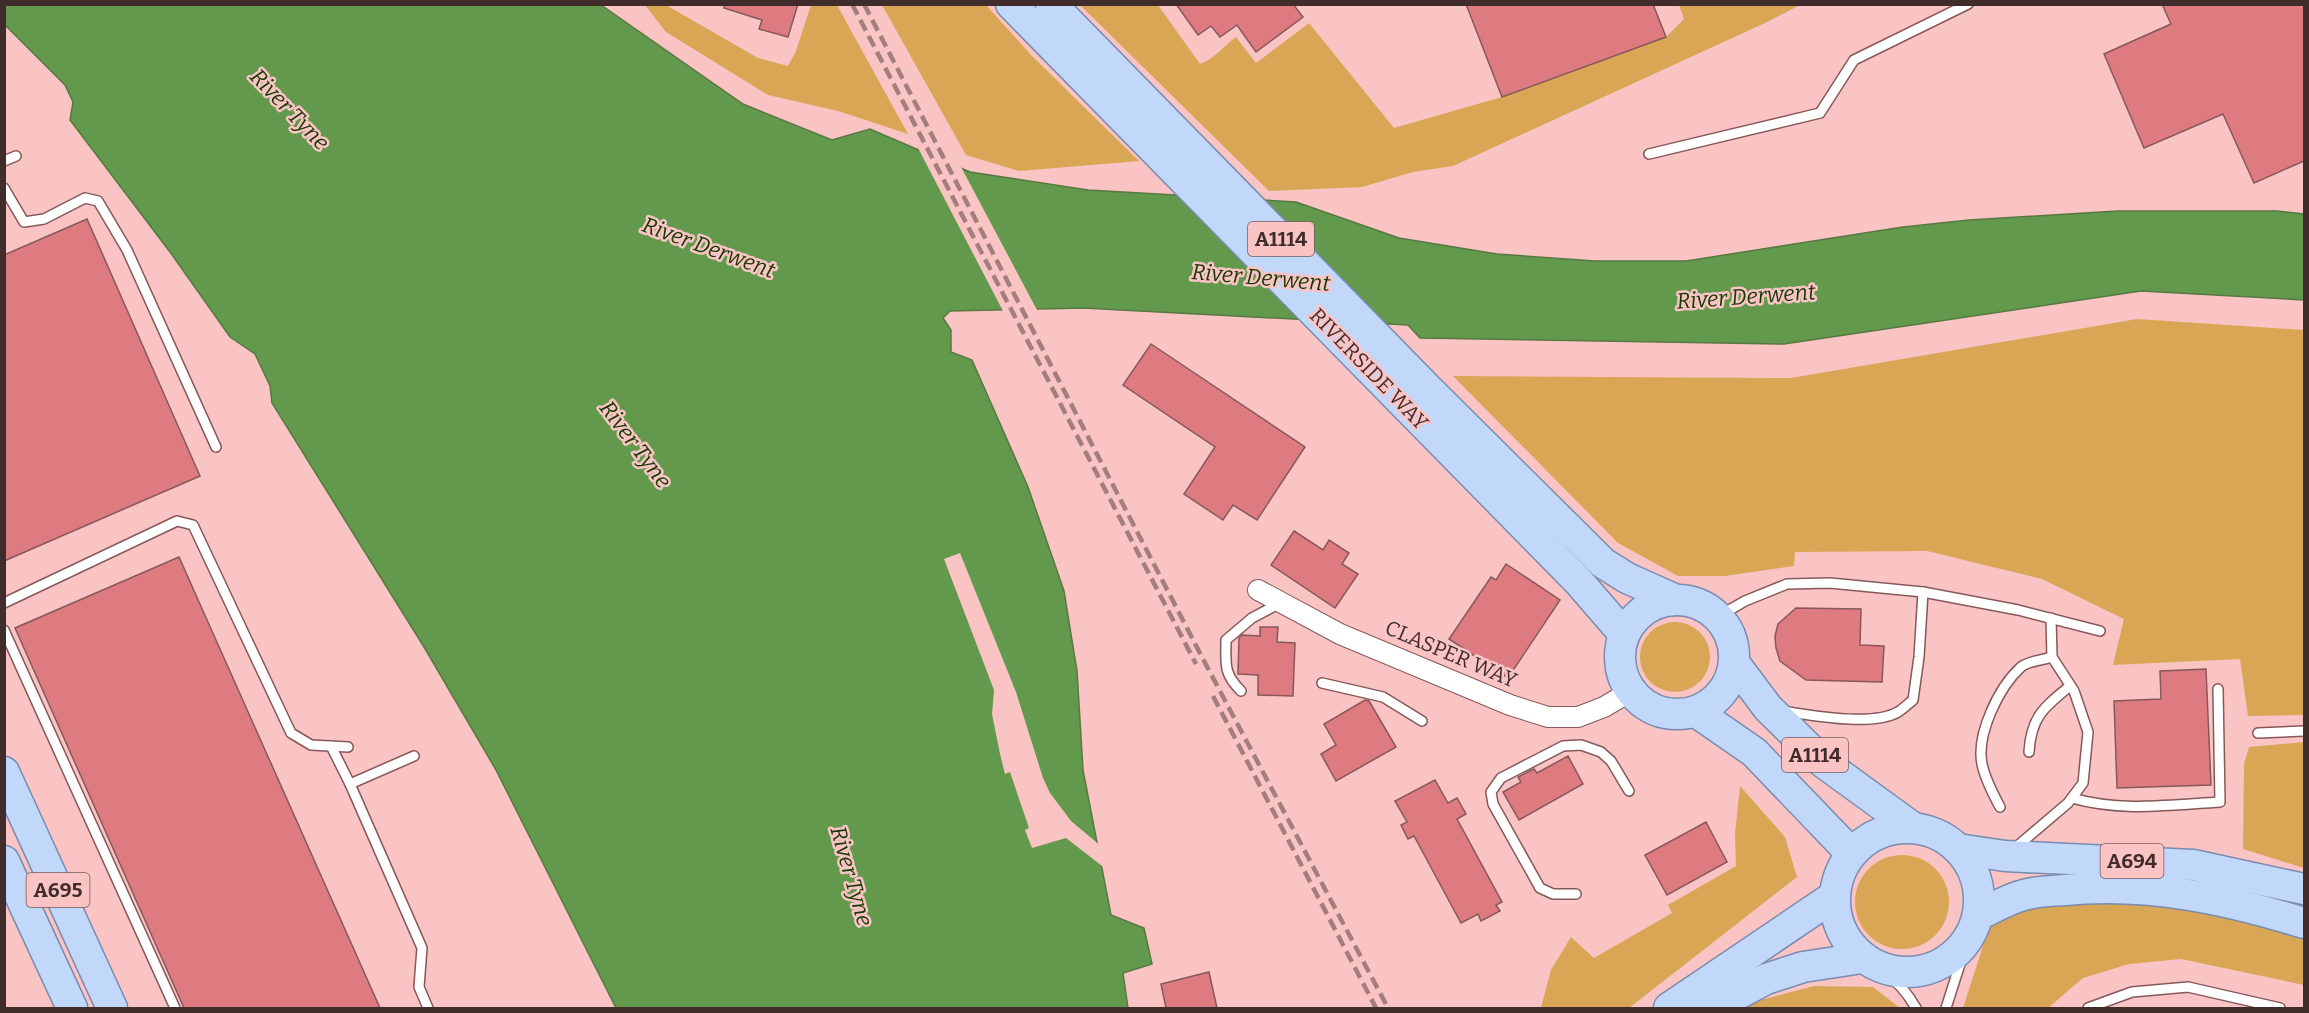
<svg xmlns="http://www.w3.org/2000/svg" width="2309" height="1013" viewBox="0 0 2309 1013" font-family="Bitter,serif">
<rect width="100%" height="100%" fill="#fac4c4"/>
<!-- green -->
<g fill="#d8a655">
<polygon points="645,5 666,5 758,58 788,66 796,51 811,5 837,5 908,134 838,111 768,95 666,32"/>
<polygon points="882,5 986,5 1031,55 1139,161 1019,171 966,155"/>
<path d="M1080,5h78l42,59c14,-5 23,-17 36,-27l20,26 53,-40 85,105 108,-31 164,-60 18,-18 -5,-14h121l-35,18 -312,143 -40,6 -51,15 -93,4z"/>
<polygon points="2137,319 2304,330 2304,715 2248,716 2240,659 2113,665 2124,619 2042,579 1927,551 1795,552 1794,566 1725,576 1678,576 1618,543 1453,376 1791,378"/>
<circle cx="1675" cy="657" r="35"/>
<polygon points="2304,742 2304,868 2243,849 2244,764 2249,747"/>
<polygon points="1740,786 1785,837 1797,877 1629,1008 1541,1008 1551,970 1571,937 1594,958 1672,913 1668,905 1736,866 1735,834"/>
<circle cx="1902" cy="902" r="47"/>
<polygon points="2065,901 2191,906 2304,936 2304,985 2181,959 2129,964 2083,978 2048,1008 1963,1008 1984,943 1992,925 2019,908"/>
<polygon points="1814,986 1873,987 1900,1008 1746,1008 1757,1001"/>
</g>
<!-- water -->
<polygon fill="#62994c" stroke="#587842" stroke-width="1.5" points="4,5 601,5 743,104 832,140 870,129 970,172 1088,190 1296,202 1399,238 1497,254 1595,261 1686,261 1903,227 1969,220 2117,211 2277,211 2304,214 2304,300 2141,291 1784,344 1420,338 1408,325 1083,308 950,311 943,318 951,330 951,352 972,360 1028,487 1064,591 1077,671 1083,770 1111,915 1144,928 1152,964 1123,973 1128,1008 616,1008 496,770 424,647 272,403 270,386 255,354 230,337 170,252 70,120 73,102 65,85 5,25"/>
<!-- pier -->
<g fill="#fac4c4">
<polygon points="917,146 960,165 1038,312 1004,313"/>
<polygon points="960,553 1016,692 1043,778 1050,793 1071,821 1102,847 1106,869 1066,838 1032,848 1025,830 1029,828 1010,772 1005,774 1000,754 992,714 994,690 944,559"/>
</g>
<!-- building -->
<g fill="#de7b80" stroke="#875859" stroke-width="1.5">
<polygon points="725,4 798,4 788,37 759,29 762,20 724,8"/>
<polygon points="1176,4 1293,4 1303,17 1256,52 1237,25 1220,37 1211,26 1198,35"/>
<polygon points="1466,4 1653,4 1666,37 1502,97"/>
<polygon points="2162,4 2304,4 2304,161 2254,183 2223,114 2144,148 2104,54 2171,24"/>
<polygon points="87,219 200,476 4,561 4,255"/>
<polygon points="1151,344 1305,447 1257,520 1233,505 1223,520 1184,494 1215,447 1123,385"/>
<polygon points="1294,531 1323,550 1329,540 1349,553 1342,564 1358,574 1335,608 1271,565"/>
<polygon points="179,557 380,1008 184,1008 15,628"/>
<polygon points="1506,564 1560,600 1508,678 1449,639 1491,577 1496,580"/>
<polygon points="1796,608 1861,609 1860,645 1884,646 1882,682 1806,680 1780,661 1776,648 1775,636 1778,624"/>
<polygon points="1260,627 1278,627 1277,642 1295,643 1293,696 1258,695 1258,675 1238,674 1239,638 1242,635 1260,636"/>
<polygon points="2206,669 2211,785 2117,788 2114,701 2161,699 2160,671"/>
<polygon points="1365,700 1369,701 1396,747 1336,781 1321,754 1336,745 1324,724"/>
<polygon points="1568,756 1583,784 1519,820 1503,792 1521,782 1518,777 1534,769 1537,773"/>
<polygon points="1435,780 1448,803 1457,798 1466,814 1457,819 1502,902 1496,905 1500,911 1481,921 1478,914 1461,923 1414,836 1408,839 1401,825 1407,822 1395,801"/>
<polygon points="1706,822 1727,862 1667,895 1645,855"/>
<polygon points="1209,972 1217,1008 1166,1008 1161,984"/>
</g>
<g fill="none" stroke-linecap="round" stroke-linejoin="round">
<defs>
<g id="lane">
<polyline points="1649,154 1820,113 1854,60 1968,4"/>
<polyline points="4,161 16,156"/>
<polyline points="4,188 24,222 44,219 85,198 98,201 127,250 216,447"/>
<polyline points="4,603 177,521 193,525 291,733 311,745 348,747"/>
<polyline points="1719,616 1745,601 1787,584 1830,583 1923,592 2018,610 2100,631"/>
<polyline points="4,630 175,1008"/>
<polyline points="1322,683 1383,697 1422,721"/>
<path d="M1241,691c-18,-18 -15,-27 -15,-51l26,-22 30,-16"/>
<path d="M1782,711c29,4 90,16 116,1 5,-3 10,-8 15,-12l6,-43 4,-65"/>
<polyline points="2258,733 2304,731"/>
<polyline points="331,746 350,784 422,948 419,987 428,1008"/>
<path d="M2029,752c2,-35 15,-45 41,-66"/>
<polyline points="350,784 414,756"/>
<path d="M2072,798c48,14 99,7 148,4l-2,-113"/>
<path d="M2000,807c-7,-13 -15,-28 -18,-43 -6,-30 17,-77 39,-97 7,-6 22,-7 31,-10"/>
<polyline points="2014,849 2068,803 2083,783 2088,732 2074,691 2052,657 2051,618"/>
<polyline points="1576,894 1553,894 1540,888 1493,804 1491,792 1501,778 1563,746 1581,745 1601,752 1611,761 1629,791"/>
<path d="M1881,969c15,11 26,23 35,39"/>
<polyline points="1946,1008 1968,939"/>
<polyline points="2088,1008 2132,992 2188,987 2280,1008"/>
</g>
<polyline id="street" points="1258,590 1340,634 1510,705 1548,717 1578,717 1604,707 1631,691"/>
<g id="primary">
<polyline points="1011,4 1579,582 1623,633"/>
<polyline points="1051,4 1428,389 1603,563 1627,578 1676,600"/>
<circle cx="1677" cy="657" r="57"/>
<polyline points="1735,664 1768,708 1824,763 1912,827"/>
<polyline points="1696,712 1754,752 1850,852"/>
<polyline points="4,772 112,1008"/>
<circle cx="1907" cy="900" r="72"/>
<polyline points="1958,849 2005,856 2193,865 2304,889"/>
<polyline points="4,861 72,1008"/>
<path d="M1978,915c16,-7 33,-18 50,-21 12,-3 25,-3 37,-4 82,-8 161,9 239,33"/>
<polyline points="1669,1008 1833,897"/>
<polyline points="1712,1008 1766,979 1803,967 1862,958"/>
</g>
</defs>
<!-- lane casing -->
<use href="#lane" stroke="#875859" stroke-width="12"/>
<!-- street casing -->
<use href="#street" stroke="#875859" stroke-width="22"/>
<!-- primary casing -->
<use href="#primary" stroke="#798baf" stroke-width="33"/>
<!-- lane -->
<use href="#lane" stroke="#fff" stroke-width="9"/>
<!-- street -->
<use href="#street" stroke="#fff" stroke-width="20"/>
<!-- primary -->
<use href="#primary" stroke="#c1d8fa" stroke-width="30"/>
<!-- rail -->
<g stroke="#a47d7d" stroke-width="4.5" stroke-dasharray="12 6" stroke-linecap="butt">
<polyline points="852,4 1196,664"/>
<polyline points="864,4 1203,659 1388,1008"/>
<polyline points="1213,696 1376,1008"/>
</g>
</g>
<g text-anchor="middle" stroke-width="5" stroke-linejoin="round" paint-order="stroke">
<!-- shield labels -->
<g fill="#fac4c4" stroke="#785a5a" stroke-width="1.5">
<rect x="1248" y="222" width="66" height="34" rx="4.5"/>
<rect x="1782" y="738" width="66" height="34" rx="4.5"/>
<rect x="2100.5" y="844" width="63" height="34" rx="4.5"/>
<rect x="26.5" y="873" width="63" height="34" rx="4.5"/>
</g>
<g font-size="20" font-weight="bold" fill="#412c2c">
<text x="1281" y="246">A1114</text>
<text x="1815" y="762">A1114</text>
<text x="2132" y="868">A694</text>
<text x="58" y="897">A695</text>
</g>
<!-- street labels -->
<g font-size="21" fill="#412c2c" stroke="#fac4c4">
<text transform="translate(1369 369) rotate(46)" y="7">RIVERSIDE WAY</text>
<text transform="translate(1451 654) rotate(23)" y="7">CLASPER WAY</text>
</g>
<!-- water labels -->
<g font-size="22" font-style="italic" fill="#143901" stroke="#fac4c4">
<text transform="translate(290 109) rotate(46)" y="8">River Tyne</text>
<text transform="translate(709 247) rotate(20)" y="8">River Derwent</text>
<text transform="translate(1261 277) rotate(5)" y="8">River Derwent</text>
<text transform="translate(1746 296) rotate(-4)" y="8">River Derwent</text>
<text transform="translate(636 444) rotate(53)" y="8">River Tyne</text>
<text transform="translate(852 876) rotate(74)" y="8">River Tyne</text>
</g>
</g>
<!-- border -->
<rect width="2309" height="1013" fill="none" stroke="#412c2c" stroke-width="12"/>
</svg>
